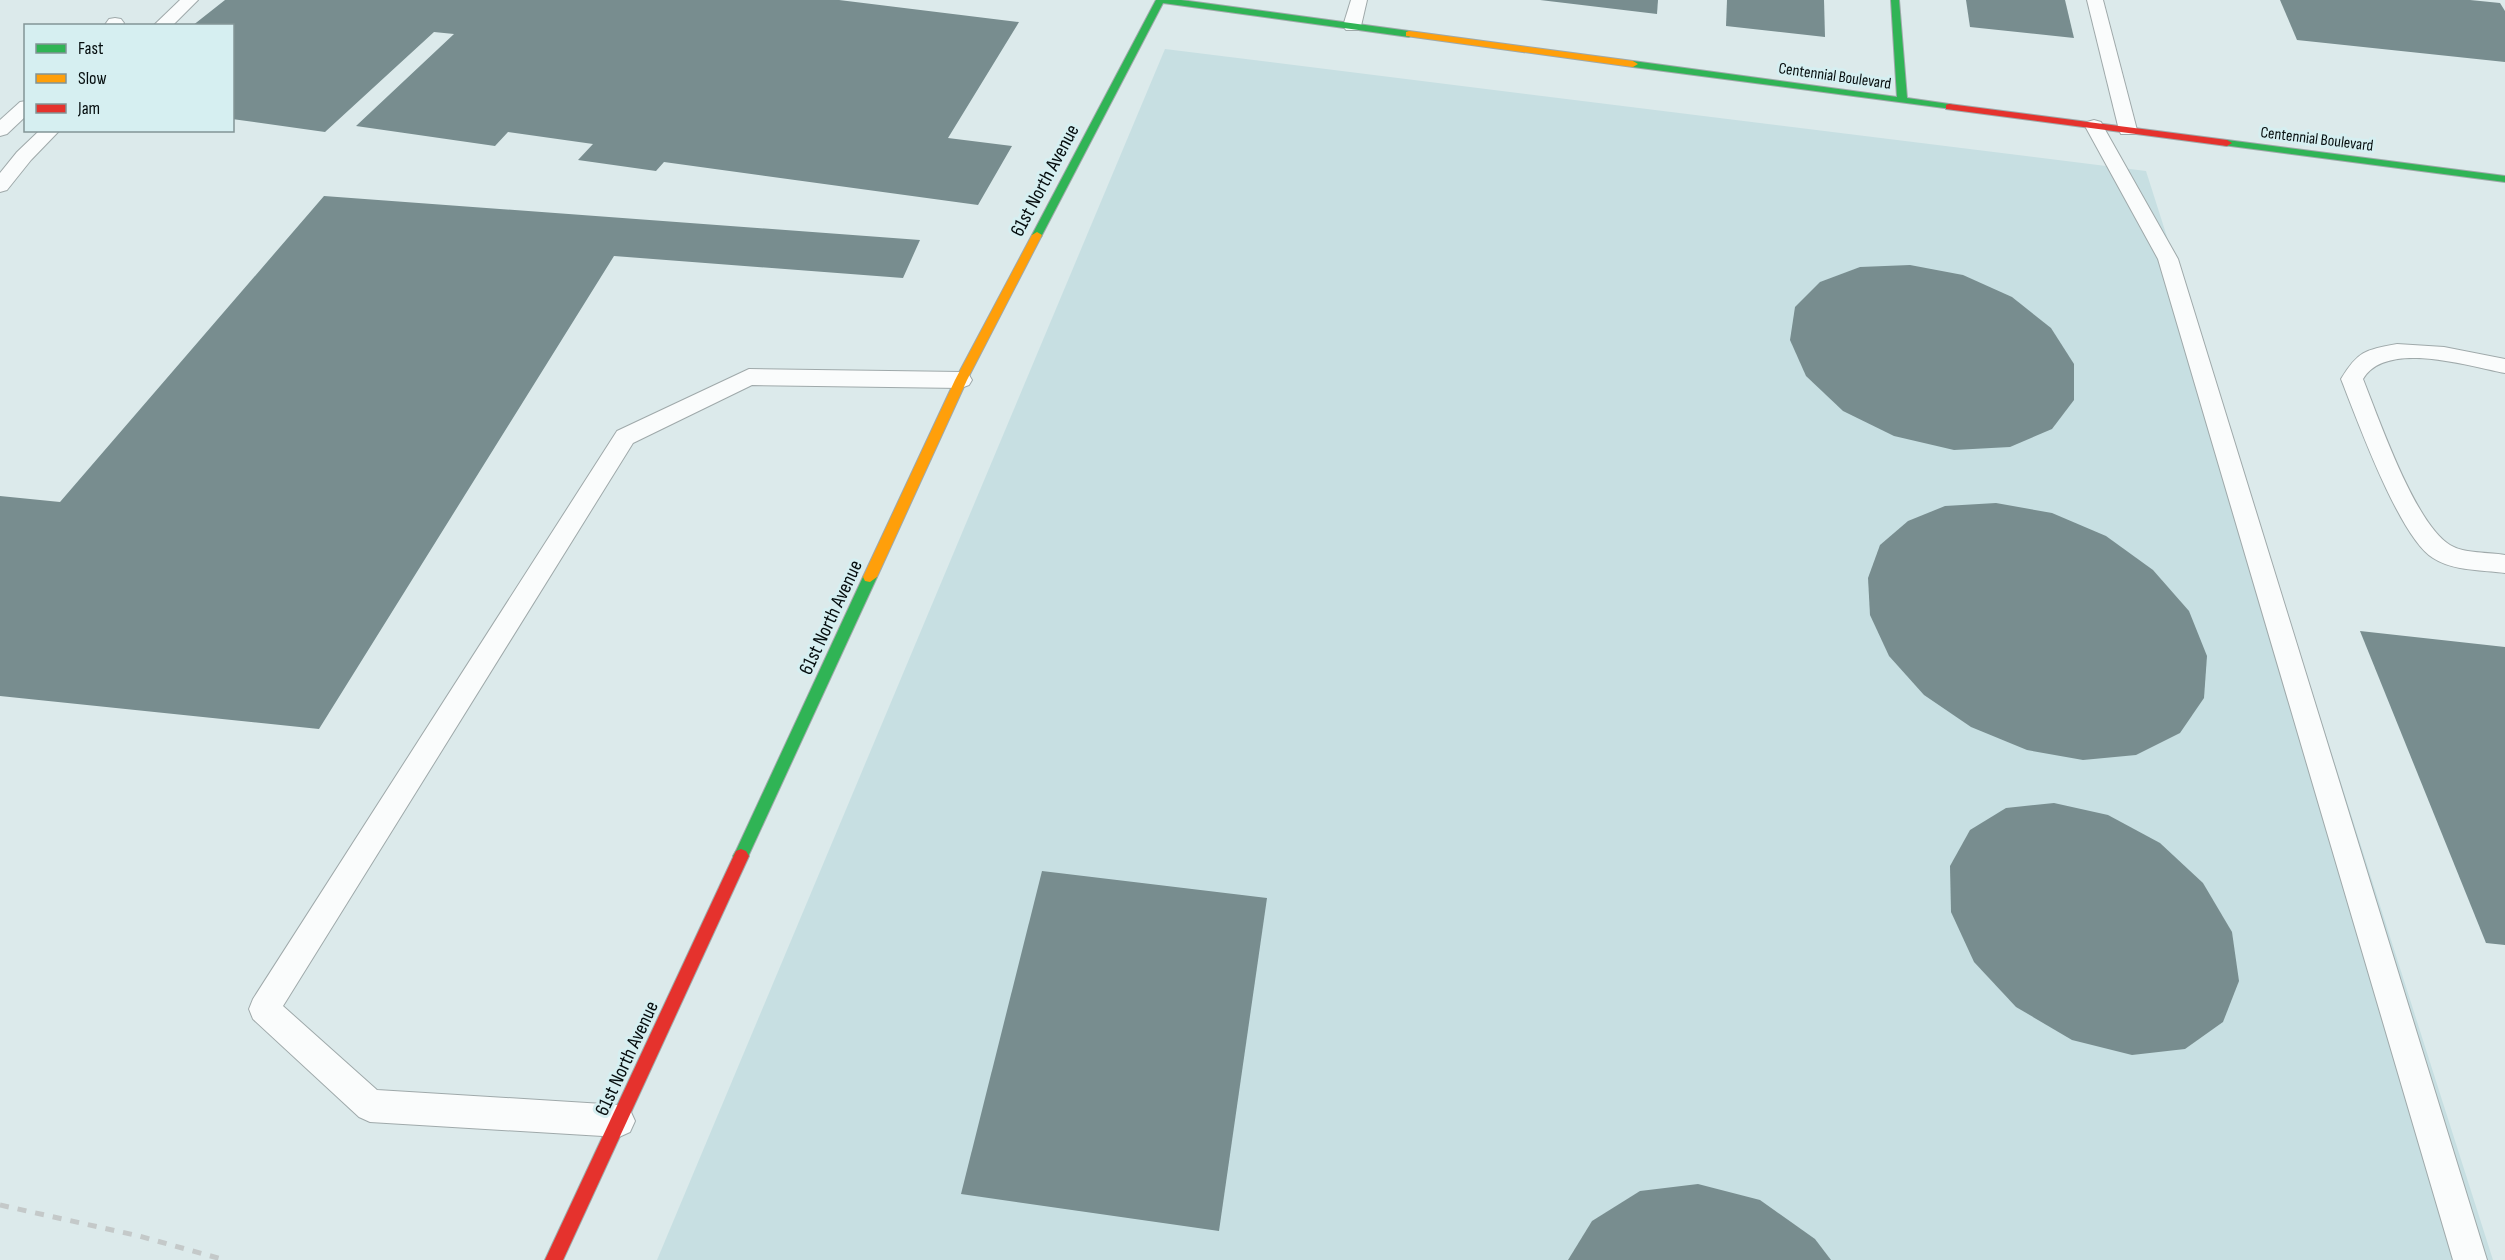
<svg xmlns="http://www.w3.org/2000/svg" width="2505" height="1260" viewBox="0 0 2505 1260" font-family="'Sofia Sans Condensed',sans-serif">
<rect width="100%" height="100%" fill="#dceaeb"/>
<!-- built -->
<polygon fill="#c7dfe2" points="1165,49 2146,171 2493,1260 657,1260"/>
<!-- building -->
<g fill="#788d8f">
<polygon points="225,0 839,0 1019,22 948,138 1012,146 978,205 664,162 656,171 578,160 593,144 508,132 495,146 356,126 454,34 434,32 325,132 232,119 232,26 192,26"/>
<polygon points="1540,0 1658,0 1657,14"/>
<polygon points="1727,0 1824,0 1825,37 1726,26"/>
<polygon points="1966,0 2065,0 2074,38 1970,27"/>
<polygon points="2280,0 2470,0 2500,3 2505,11 2505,62 2297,40"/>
<polygon points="324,196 920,240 903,278 614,256 319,729 0,696 0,496 60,502"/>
<polygon points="1910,265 1963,275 2012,297 2051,328 2074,364 2074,400 2052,429 2010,447 1954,450 1894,436 1843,411 1806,376 1790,340 1795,307 1820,282 1860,267"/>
<polygon points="1996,503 2052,513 2106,536 2153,570 2189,611 2207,656 2204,698 2180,733 2136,755 2083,760 2027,750 1971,727 1924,695 1889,656 1870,615 1868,578 1880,545 1908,521 1945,506"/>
<polygon points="2360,631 2505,647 2505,945 2486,943"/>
<polygon points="2054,803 2108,815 2160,843 2203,883 2232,932 2239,981 2223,1022 2185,1049 2132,1055 2072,1040 2016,1007 1974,962 1951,912 1950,866 1970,830 2006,808"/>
<polygon points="1042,871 1267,898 1219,1231 961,1194"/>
<polygon points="1698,1184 1760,1200 1815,1239 1831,1260 1568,1260 1592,1221 1640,1191"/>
</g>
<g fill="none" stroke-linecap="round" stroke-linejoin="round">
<defs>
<g id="lane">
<polygon points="180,0 198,0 172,26 153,26"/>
<polygon points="1351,0 1367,0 1361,26 1358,30 1346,30 1343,26"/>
<polygon points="2087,0 2103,0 2137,130 2135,134 2121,134 2119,130"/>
<polygon points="115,18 121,19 124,23 122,26 104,26 109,19"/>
<polygon points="26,101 26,116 7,134 0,136 0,120 20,102"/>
<polygon points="2094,120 2101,122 2103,126 2178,259 2487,1260 2453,1260 2158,259 2085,126 2087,122"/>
<polygon points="40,130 60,130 31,160 7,190 0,192 0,173 17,152"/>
<path d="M2397,344l47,3 61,12v14c-37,-7 -119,-33 -142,6 16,40 52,145 87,166 15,9 39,7 55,10v18c-23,-3 -52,-2 -72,-15 -34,-21 -76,-139 -92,-179 17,-28 24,-29 56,-35z"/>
<polygon points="749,369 961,372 969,375 972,380 969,385 961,388 752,385 633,443 283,1006 377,1090 619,1105 630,1110 635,1121 630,1132 619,1137 370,1122 359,1117 253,1019 249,1009 253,999 617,431"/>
</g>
<g id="fast">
<polygon points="1156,0 1181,0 1409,31 1414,34 1409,37 1163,3 1042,235 1041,237 1033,237 1032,235"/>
<polygon points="1891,0 1899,0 1907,98 1949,104 1952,105 1952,109 1633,67 1628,64 1633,61 1897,97"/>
<polygon points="2227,140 2505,176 2505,182 2223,145 2222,143"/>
<polygon points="870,572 877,577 746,861 741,863 736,861 733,856 736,851 863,577"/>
</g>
<g id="slow">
<polygon points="1409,31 1633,61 1638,64 1633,67 1406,36 1406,32"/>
<polygon points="1037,232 1042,235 967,380 877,577 870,582 865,581 863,577 955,380 1032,235"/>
</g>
<g id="jam">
<polygon points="1949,104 2227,140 2232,143 2227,146 1946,109 1946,105"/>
<polygon points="741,849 746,851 749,856 563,1260 545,1260 736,851"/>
</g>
</defs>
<!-- lane casing -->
<use href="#lane" stroke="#9fa9aa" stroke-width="2"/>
<!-- fast casing -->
<use href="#fast" stroke="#9fa9aa" stroke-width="2"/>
<!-- slow casing -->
<use href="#slow" stroke="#9fa9aa" stroke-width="2"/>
<!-- jam casing -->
<use href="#jam" stroke="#9fa9aa" stroke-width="2"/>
<!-- lane -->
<use href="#lane" fill="#fafcfc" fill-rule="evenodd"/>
<!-- fast -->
<use href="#fast" fill="#30b455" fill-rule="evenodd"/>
<!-- slow -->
<use href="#slow" fill="#ff9f0a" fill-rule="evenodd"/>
<!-- jam -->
<use href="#jam" fill="#e5322d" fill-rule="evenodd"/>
<!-- rail -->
<polyline stroke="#c4c9c9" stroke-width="5" stroke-dasharray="9 9" stroke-linecap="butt" points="0,1205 139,1236 225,1260"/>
</g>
<g text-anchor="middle" stroke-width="6" stroke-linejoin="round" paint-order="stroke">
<!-- far-street labels -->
<g font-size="16" fill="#050d0e" stroke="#d6eff1">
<text transform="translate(1835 75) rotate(8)" y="6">Centennial Boulevard</text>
<text transform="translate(2317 138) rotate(7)" y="6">Centennial Boulevard</text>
</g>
<!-- street labels -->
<g font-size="20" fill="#050d0e" stroke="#d6eff1">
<text transform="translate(1044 180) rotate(-62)" y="7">61st North Avenue</text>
<text transform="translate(830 617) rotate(-65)" y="7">61st North Avenue</text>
<text transform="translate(626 1058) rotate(-65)" y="7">61st North Avenue</text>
</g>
</g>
<!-- legend -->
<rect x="24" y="24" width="210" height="108" fill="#d6eff1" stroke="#829596" stroke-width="1.5"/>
<rect x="36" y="44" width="30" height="9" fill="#30b455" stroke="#829596" stroke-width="1.5"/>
<text x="78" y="54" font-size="18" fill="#050d0e">Fast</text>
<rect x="36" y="74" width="30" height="9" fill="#ff9f0a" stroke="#829596" stroke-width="1.5"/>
<text x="78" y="84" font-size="18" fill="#050d0e">Slow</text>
<rect x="36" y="104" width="30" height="9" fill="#e5322d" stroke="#829596" stroke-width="1.5"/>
<text x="78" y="114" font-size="18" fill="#050d0e">Jam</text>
</svg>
